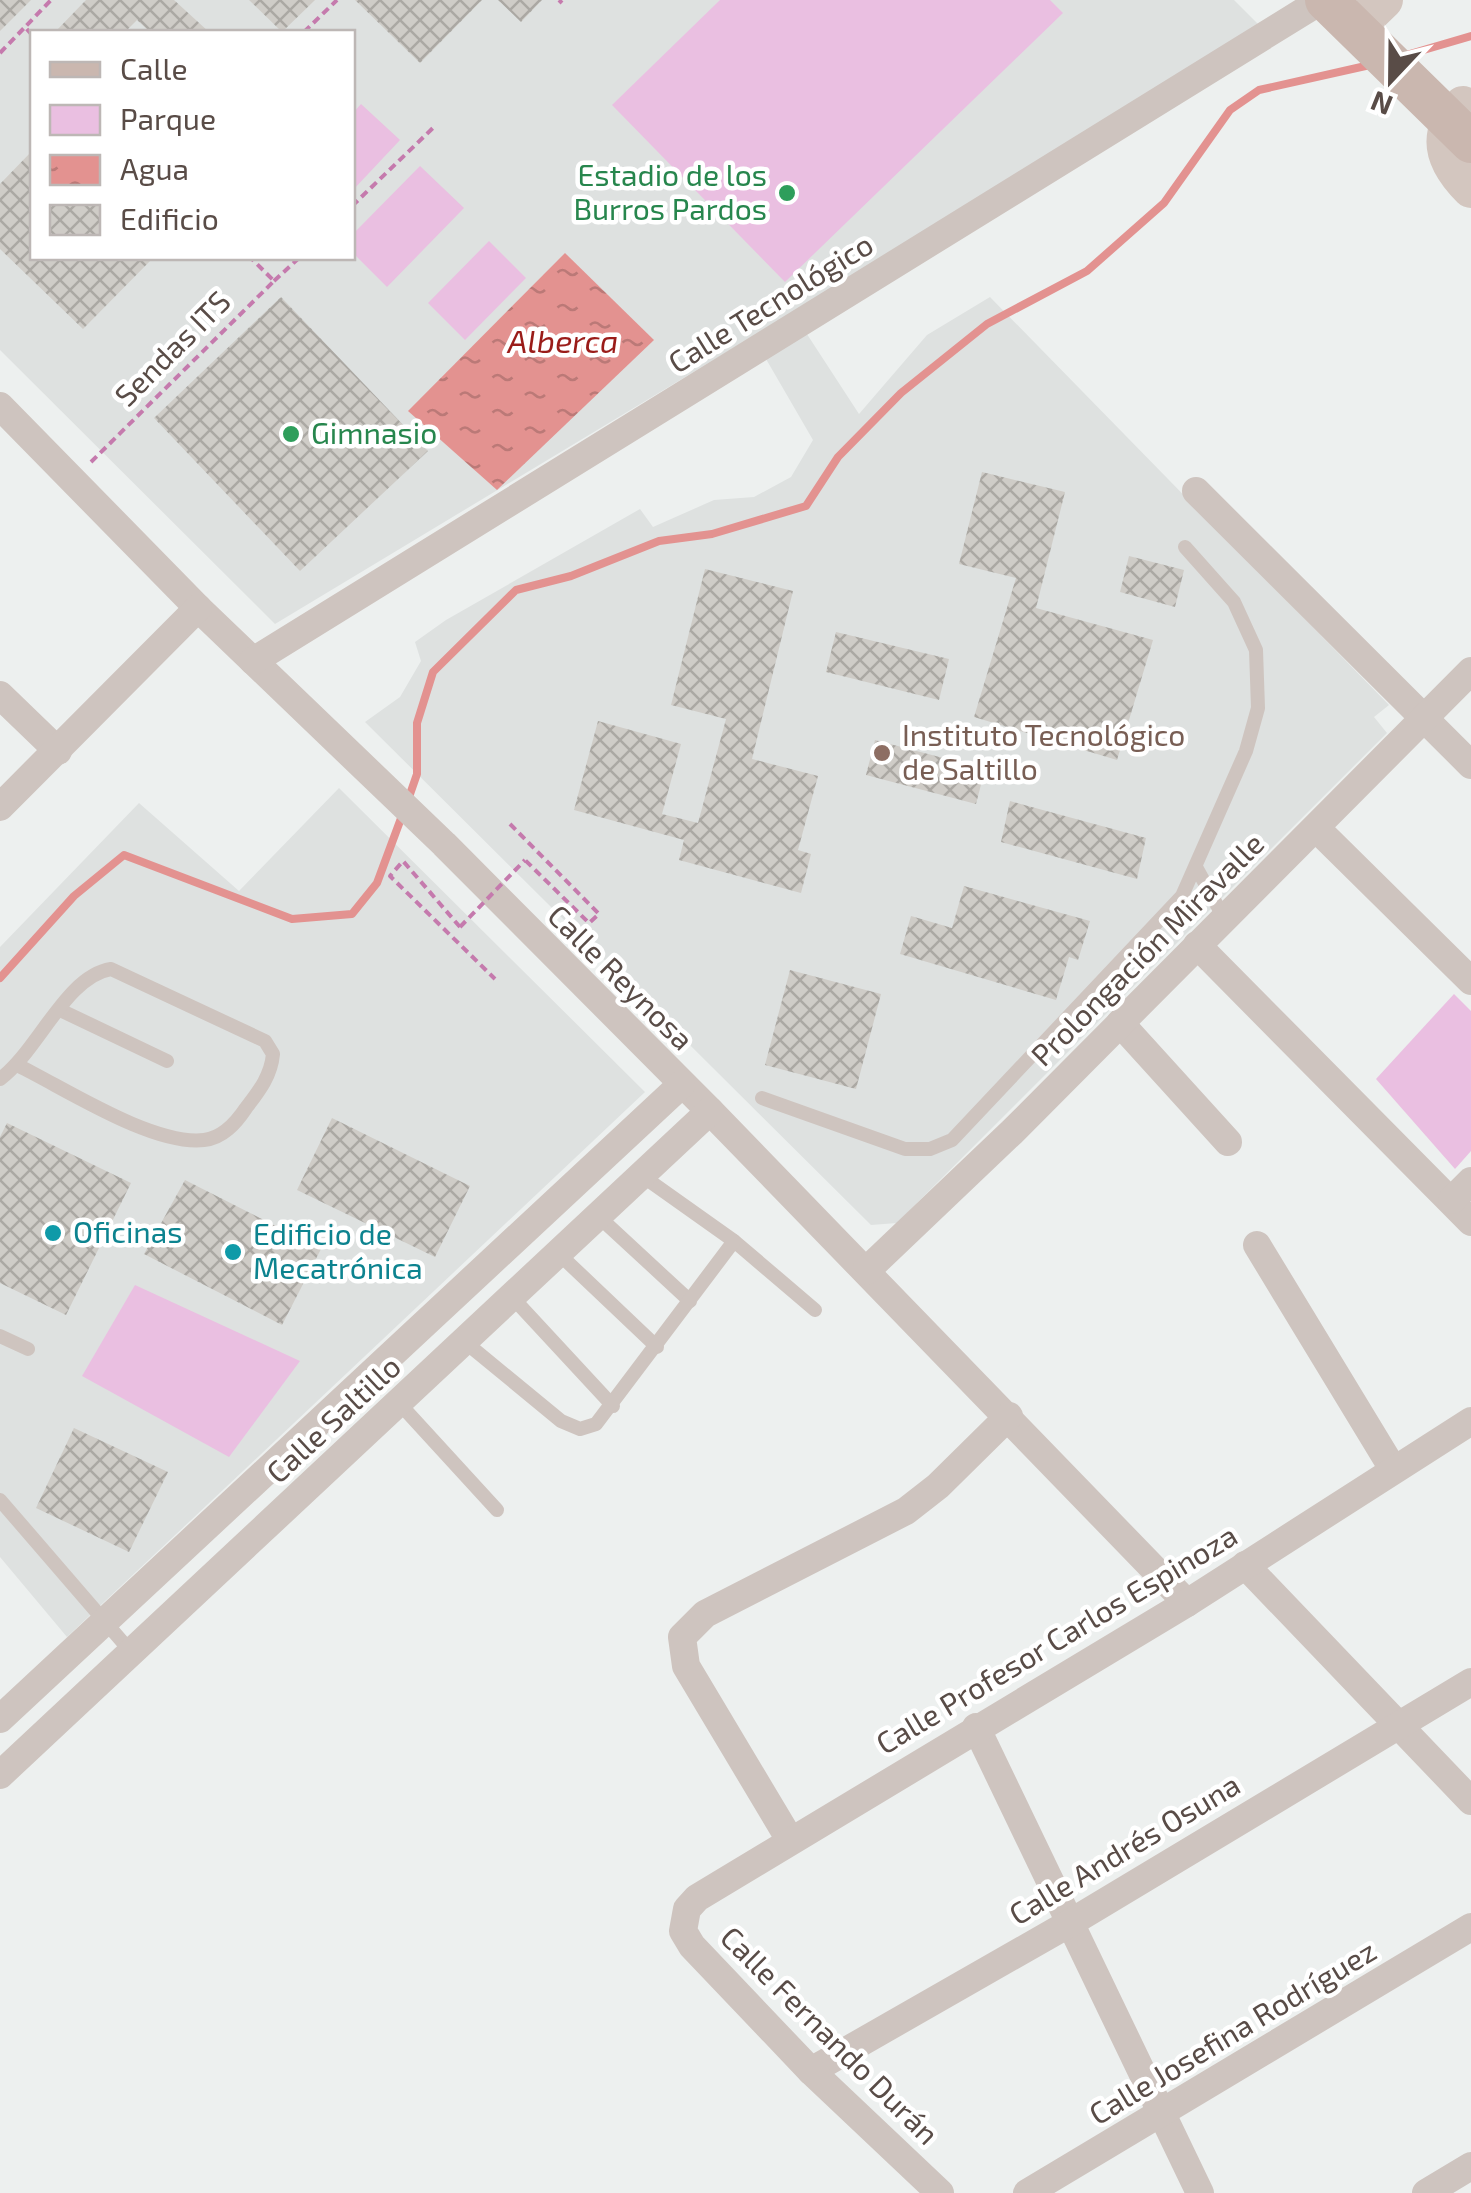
<svg xmlns="http://www.w3.org/2000/svg" width="1471" height="2193" viewBox="0 0 1471 2193" font-family="'Exo 2',sans-serif">
<defs>
<pattern id="water-ripples" width="26" height="14" patternUnits="userSpaceOnUse" patternTransform="scale(2.5)"><rect width="26" height="14" fill="#e39290"/><path d="M2 4q2-2 4 0t4 0M15 11q2-2 4 0t4 0" fill="none" stroke="#bb7977"/></pattern>
<pattern id="building-cross-hatch" width="8" height="8" patternUnits="userSpaceOnUse" patternTransform="scale(2.5)"><rect width="8" height="8" fill="#cfccc7"/><path d="M0 0l8 8M0 8l8-8" fill="none" stroke="#aba8a3"/></pattern>
</defs>
<rect width="100%" height="100%" fill="#edf0ef"/>
<!-- education -->
<g fill="#dee1e0" fill-rule="evenodd">
<path d="M0,0h1234l29,29 -988,595 -275,-274zM32,32h320v226h-320z"/>
<polygon points="990,297 1389,705 1374,717 1387,733 897,1223 871,1225 365,722 400,697 421,661 415,642 446,620 640,509 653,527 714,500 754,497 791,477 813,440 766,359 803,328 859,414 927,335"/>
<polygon points="339,788 645,1092 67,1637 0,1557 0,947 139,803 239,891"/>
</g>
<!-- park -->
<g fill="#eabfe1">
<polygon points="720,0 1050,0 1063,13 785,282 612,105"/>
<polygon points="361,104 400,140 353,190 353,113"/>
<polygon points="420,166 464,208 387,287 353,253 353,234"/>
<polygon points="489,241 526,278 465,340 428,303"/>
<polygon points="1454,994 1471,1011 1471,1151 1455,1169 1376,1079"/>
<polygon points="135,1285 300,1361 229,1457 82,1376"/>
</g>
<!-- water -->
<polygon fill="url(#water-ripples)" points="565,253 654,340 497,490 408,411"/>
<g fill="none" stroke-linecap="round" stroke-linejoin="round">
<!-- stream -->
<g stroke="#e39290" stroke-width="8">
<polyline points="1403,56 1471,36"/>
<polyline points="408,800 417,774 417,723 433,672 516,590 571,576 659,541 712,534 806,506 838,457 901,393 987,324 1087,271 1164,203 1230,110 1259,90 1370,65"/>
<polyline points="0,978 74,896 124,855 292,919 352,914 377,883 403,813"/>
</g>
</g>
<!-- building -->
<g fill="url(#building-cross-hatch)">
<polygon points="0,0 31,0 0,31"/>
<polygon points="86,0 174,0 209,32 150,32 137,20 125,32 55,32"/>
<polygon points="249,0 315,0 282,32"/>
<polygon points="355,0 482,0 420,63"/>
<polygon points="498,0 542,0 521,22"/>
<polygon points="32,151 32,258 153,258 83,329 0,249 0,184"/>
<polygon points="281,297 428,451 300,571 154,418"/>
<polygon points="982,472 1065,492 1036,608 1153,640 1117,760 974,717 1016,578 959,564"/>
<polygon points="1129,556 1184,570 1175,607 1120,592"/>
<polygon points="705,569 793,591 752,759 818,776 798,850 811,854 801,893 679,860 684,840 574,810 598,721 681,744 662,814 698,823 726,719 671,705"/>
<polygon points="836,632 949,659 939,700 826,672"/>
<polygon points="875,740 985,769 976,804 866,775"/>
<polygon points="1010,801 1146,838 1137,879 1001,842"/>
<polygon points="964,886 1090,921 1078,960 1069,957 1056,1000 900,954 911,916 952,928"/>
<polygon points="790,970 881,994 856,1089 765,1065"/>
<polygon points="332,1118 470,1186 435,1257 297,1190"/>
<polygon points="7,1123 131,1183 66,1315 0,1283 0,1137"/>
<polygon points="185,1180 321,1249 282,1325 144,1254"/>
<polygon points="74,1428 168,1472 129,1552 36,1508"/>
</g>
<g fill="none" stroke-linecap="round" stroke-linejoin="round">
<!-- path -->
<g stroke="#c57aad" stroke-width="4" stroke-dasharray="8 5" stroke-linecap="butt">
<polyline points="559,0 562,3"/>
<polyline points="304,32 337,0"/>
<polyline points="32,35 25,27 51,0"/>
<polyline points="0,53 25,27"/>
<polyline points="352,206 435,126"/>
<polyline points="274,281 299,258"/>
<polyline points="91,462 274,281 251,258"/>
<polyline points="510,824 599,914 589,923 525,860"/>
<polyline points="460,927 403,861 390,876 495,979"/>
</g>
<!-- lane -->
<g stroke="#cec4bf" stroke-width="14">
<polyline points="1196,867 1224,918"/>
<polyline points="60,1010 167,1061"/>
<path d="M0,1079c38,-28 66,-103 111,-110l154,72 8,13c-2,22 -14,37 -27,54 -10,15 -23,30 -42,32 -51,6 -138,-51 -185,-74"/>
<polyline points="762,1098 905,1149 930,1149 952,1140 1182,896 1246,751 1258,708 1256,650 1234,602 1185,547"/>
<polyline points="598,1216 690,1301"/>
<polyline points="734,1241 815,1310"/>
<polyline points="558,1253 657,1347"/>
<polyline points="512,1297 613,1406"/>
<polyline points="0,1336 28,1349"/>
<polyline points="465,1342 561,1421 580,1429 596,1424 734,1241 641,1175"/>
<polyline points="399,1403 497,1510"/>
<polyline points="0,1500 132,1653"/>
</g>
<!-- street -->
<g stroke="#cec4bf" stroke-width="28">
<polyline points="0,406 198,608 444,844 710,1111 1187,1603"/>
<polyline points="1196,491 1471,765"/>
<polyline points="253,661 1322,0"/>
<polyline points="0,695 58,751"/>
<polyline points="0,807 198,608"/>
<polyline points="1316,828 1471,981"/>
<polyline points="1197,945 1471,1222"/>
<polyline points="1120,1023 1228,1142"/>
<polyline points="1452,1200 1471,1181"/>
<polyline points="1257,1245 1393,1469"/>
<polyline points="866,1271 1012,1132 1471,671"/>
<polyline points="1245,1565 1471,1801"/>
<polyline points="0,1719 681,1085"/>
<polyline points="976,1727 1200,2193"/>
<polyline points="0,1775 710,1111"/>
<polyline points="790,1840 686,1666 682,1637 705,1614 906,1511 938,1486 1009,1416"/>
<polyline points="811,2071 1070,1923 1471,1682"/>
<polyline points="940,2193 811,2071 692,1946 683,1931 687,1909 697,1898 1187,1603 1471,1421"/>
<polyline points="1027,2193 1471,1927"/>
<polyline points="1426,2193 1471,2166"/>
</g>
<!-- secondary -->
<g stroke="#d3c6bf" stroke-width="38">
<polyline points="1355,28 1384,0"/>
<path d="M1471,108l-8,-3c-28,30 -20,56 8,84"/>
</g>
<!-- primary -->
<polyline stroke="#cab7af" stroke-width="42" points="1326,0 1471,142"/>
<!-- path-bridge -->
<polyline stroke="#c57aad" stroke-width="4" stroke-dasharray="8 5" stroke-linecap="butt" points="460,927 525,860"/>
</g>
<!-- markers -->
<g fill="#2e9e5b" stroke="#fff" stroke-width="4">
<circle cx="787" cy="193" r="10"/>
<circle cx="291" cy="434" r="10"/>
</g>
<circle fill="#8d6e63" stroke="#fff" stroke-width="4" cx="882" cy="753" r="10"/>
<g fill="#0f9aa8" stroke="#fff" stroke-width="4">
<circle cx="53" cy="1233" r="10"/>
<circle cx="233" cy="1252" r="10"/>
</g>
<g text-anchor="middle" stroke-width="9" stroke-linejoin="round" paint-order="stroke">
<!-- leisure labels -->
<g font-size="30" fill="#27864d" stroke="#fff" text-anchor="end">
<text x="767" y="186">Estadio de los<tspan x="767" dy="34">Burros Pardos</tspan></text>
<text x="311" y="444" text-anchor="start">Gimnasio</text>
</g>
<!-- street labels -->
<g font-size="30" fill="#594c47" stroke="#fff">
<text transform="translate(771 304) rotate(-32)" y="10">Calle Tecnológico</text>
<text transform="translate(173 349) rotate(-45)" y="10">Sendas ITS</text>
<text transform="translate(1148 950) rotate(-45)" y="10">Prolongación Miravalle</text>
<text transform="translate(620 978) rotate(45)" y="10">Calle Reynosa</text>
<text transform="translate(334 1420) rotate(-43)" y="10">Calle Saltillo</text>
<text transform="translate(1057 1640) rotate(-31)" y="10">Calle Profesor Carlos Espinoza</text>
<text transform="translate(1125 1850) rotate(-31)" y="10">Calle Andrés Osuna</text>
<text transform="translate(1233 2033) rotate(-31)" y="10">Calle Josefina Rodríguez</text>
<text transform="translate(829 2036) rotate(45)" y="10">Calle Fernando Durán</text>
</g>
<!-- education labels -->
<g font-size="30" fill="#785e54" stroke="#fff" text-anchor="start">
<text x="902" y="746">Instituto Tecnológico<tspan x="902" dy="34">de Saltillo</tspan></text>
</g>
<!-- culture labels -->
<g font-size="30" fill="#0d838f" stroke="#fff" text-anchor="start">
<text x="73" y="1243">Oficinas</text>
<text x="253" y="1245">Edificio de<tspan x="253" dy="34">Mecatrónica</tspan></text>
</g>
<!-- water labels -->
<g font-size="32" font-style="italic" fill="#9a1c19" stroke="#fff">
<text x="563" y="353">Alberca</text>
</g>
</g>
<!-- legend -->
<rect x="30" y="30" width="325" height="230" fill="#ffffff" stroke="#bdb7b5" stroke-width="2.5"/>
<rect x="50" y="62" width="50" height="15" fill="#cab7af" stroke="#bdb7b5" stroke-width="2.5"/>
<text x="120" y="80" font-size="30" fill="#594c47">Calle</text>
<rect x="50" y="105" width="50" height="30" fill="#eabfe1" stroke="#bdb7b5" stroke-width="2.5"/>
<text x="120" y="130" font-size="30" fill="#594c47">Parque</text>
<rect x="50" y="155" width="50" height="30" fill="url(#water-ripples)" stroke="#bdb7b5" stroke-width="2.5"/>
<text x="120" y="180" font-size="30" fill="#594c47">Agua</text>
<rect x="50" y="205" width="50" height="30" fill="url(#building-cross-hatch)" stroke="#bdb7b5" stroke-width="2.5"/>
<text x="120" y="230" font-size="30" fill="#594c47">Edificio</text>
<!-- north arrow -->
<g transform="translate(1391 80) rotate(202)" stroke="#ffffff" stroke-width="8" paint-order="stroke">
<path d="M0-8L18 38L0 25L-18 38Z" fill="#594c47"/>
<text y="-15" font-size="28" font-weight="bold" text-anchor="middle" fill="#594c47">N</text>
</g>
</svg>
